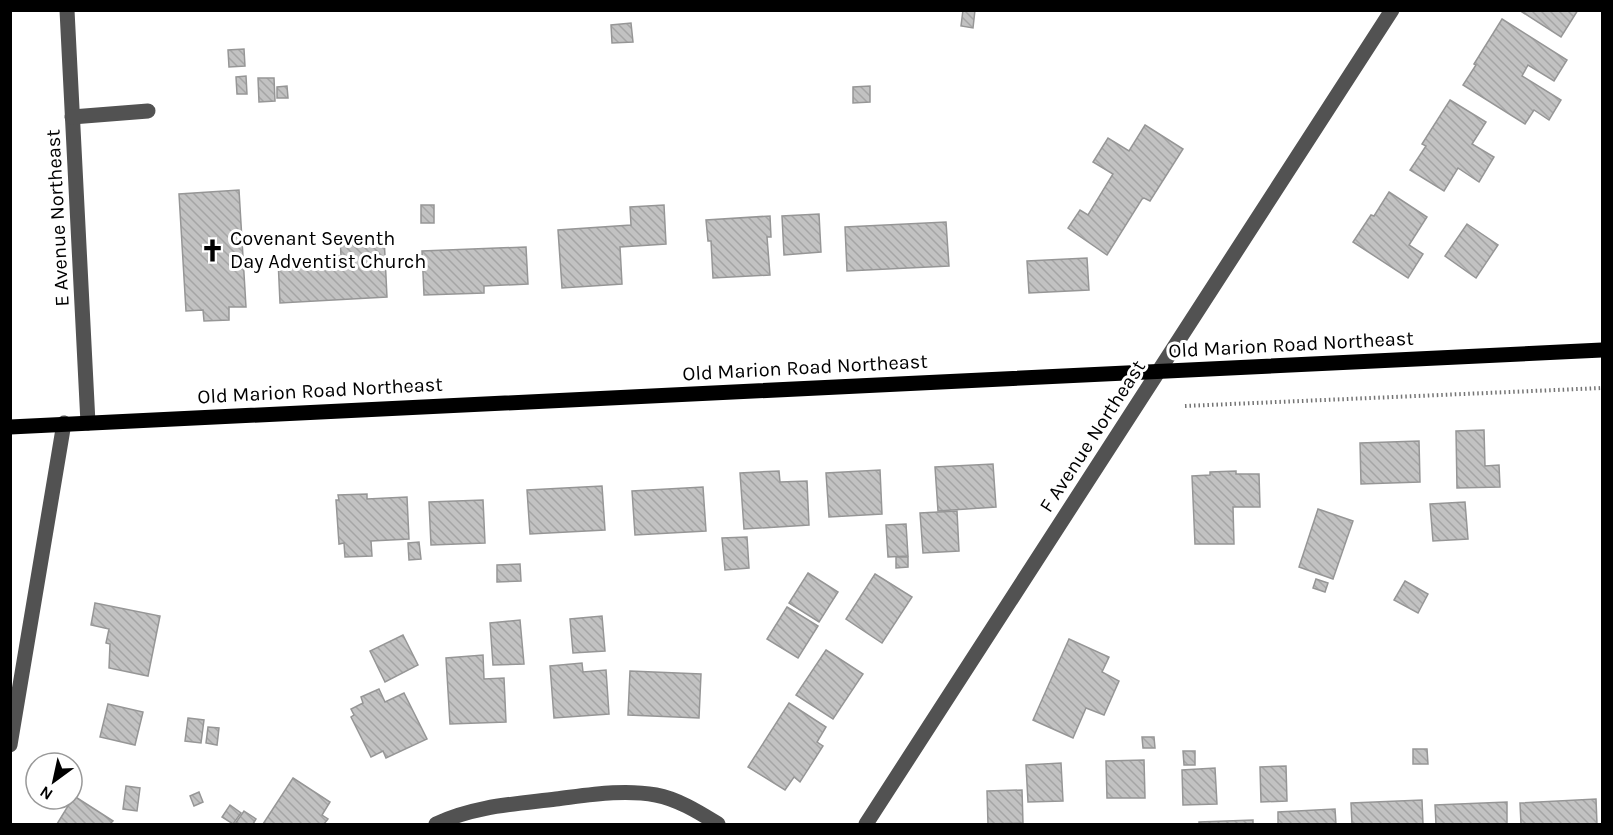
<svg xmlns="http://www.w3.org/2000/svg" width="1613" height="835" viewBox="0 0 1613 835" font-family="Karla,sans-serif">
<defs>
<pattern id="building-back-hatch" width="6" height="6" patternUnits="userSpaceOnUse" patternTransform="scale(1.5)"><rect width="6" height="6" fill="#c2c2c2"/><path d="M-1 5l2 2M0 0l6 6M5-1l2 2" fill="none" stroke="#a5a5a5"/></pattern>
</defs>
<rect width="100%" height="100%" fill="#fff"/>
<!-- building -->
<g fill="url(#building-back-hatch)" stroke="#969696" stroke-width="1.5">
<polygon points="963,10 975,10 973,28 961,26"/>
<polygon points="1519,10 1578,10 1561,37"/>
<polygon points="1502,19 1567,60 1554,81 1528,65 1522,76 1561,100 1549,120 1534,110 1525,124 1463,85 1476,65 1474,64"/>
<polygon points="631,23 633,42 612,43 611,25"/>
<polygon points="244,49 245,66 229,67 228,50"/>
<polygon points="246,76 247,94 237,94 236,77"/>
<polygon points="258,78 274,78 275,101 259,102"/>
<polygon points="287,86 288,98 277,98 277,87"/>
<polygon points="870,86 870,102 853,103 853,87"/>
<polygon points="1450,100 1486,122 1472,144 1494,157 1479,182 1458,168 1444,191 1410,170 1426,146 1422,144"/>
<polygon points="1145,125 1183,149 1150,201 1144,198 1142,199 1107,255 1068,228 1080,210 1088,215 1113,174 1093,162 1108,138 1129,151"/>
<polygon points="239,190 246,307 229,307 229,320 204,321 203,310 186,311 179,194"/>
<polygon points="1389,192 1427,217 1409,245 1423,254 1408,278 1353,242 1371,215 1374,216"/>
<rect x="421" y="205" width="13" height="18"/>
<polygon points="664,205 666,244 620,247 622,284 562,288 558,230 631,225 630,207"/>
<polygon points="819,214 821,252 784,255 782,216"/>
<polygon points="770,216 771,237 767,237 770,275 713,278 711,241 708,241 706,220"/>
<polygon points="946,222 949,266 847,271 845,227"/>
<polygon points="1467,224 1498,245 1476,278 1445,256"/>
<polygon points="384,236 387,297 280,303 278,259 341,256 340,237"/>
<polygon points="526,247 528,284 484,286 484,293 424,295 422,251"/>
<polygon points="1087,258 1089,290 1029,293 1027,261"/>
<polygon points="1484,430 1485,466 1499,465 1500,487 1457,488 1456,431"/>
<polygon points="1419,441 1420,482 1361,484 1360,443"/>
<polygon points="993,464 996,507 938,511 935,467"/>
<polygon points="880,470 882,514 829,517 826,473"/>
<polygon points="779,471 780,482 807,481 809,525 744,529 740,473"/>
<polygon points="1236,471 1236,474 1259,474 1260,507 1233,507 1234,544 1195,544 1192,476 1210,475 1210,472"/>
<polygon points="602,486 605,530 530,534 527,490"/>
<polygon points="703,487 706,531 635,535 632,491"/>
<polygon points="367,494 367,499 407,497 409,539 371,541 372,556 345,557 344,543 339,544 336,500 339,500 338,495"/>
<polygon points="483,500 485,543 431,545 429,502"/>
<polygon points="1465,502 1468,539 1433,541 1430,504"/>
<polygon points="1318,509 1353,521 1333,579 1299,567"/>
<polygon points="957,511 959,551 923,553 920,513"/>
<polygon points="906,524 908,556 888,557 886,525"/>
<polygon points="747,537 749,568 725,570 722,538"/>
<polygon points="419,542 421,559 409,560 408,543"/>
<polygon points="896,557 908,557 908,567 896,568"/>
<polygon points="520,564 521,581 497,582 497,565"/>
<polygon points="808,573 838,592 819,622 789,603"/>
<polygon points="875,574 912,597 882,643 846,619"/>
<polygon points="1316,579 1328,583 1325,592 1313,588"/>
<polygon points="1405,581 1428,594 1418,613 1394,600"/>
<polygon points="95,603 160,616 148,676 109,668 110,644 106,643 109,629 91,625"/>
<polygon points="787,607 818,626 798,658 767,639"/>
<polygon points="602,616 605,651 573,653 570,619"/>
<polygon points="520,620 524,664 493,665 490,623"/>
<polygon points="403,635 418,665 385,682 370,651"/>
<polygon points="1069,639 1109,657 1102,672 1119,681 1104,715 1086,708 1073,738 1033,720"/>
<polygon points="826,650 863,674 833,719 796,695"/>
<polygon points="483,655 484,679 504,678 506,722 450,724 446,658"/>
<polygon points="582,663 583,672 606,670 609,714 554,718 550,666"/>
<polygon points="630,671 701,674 699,718 628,715"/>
<polygon points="379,689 385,702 404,693 427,739 386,758 383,751 371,757 351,717 354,715 351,709 363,703 361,697"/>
<polygon points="789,703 826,727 817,742 823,746 800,782 794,777 785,790 748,767"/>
<polygon points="108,704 143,712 135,745 100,737"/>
<polygon points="188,718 204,720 201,743 185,741"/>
<polygon points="208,727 219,728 217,745 206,743"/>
<polygon points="1142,737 1154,737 1155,748 1143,748"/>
<polygon points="1413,749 1427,749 1428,764 1413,764"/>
<polygon points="1183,751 1195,751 1195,765 1184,765"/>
<polygon points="1144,760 1145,798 1107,798 1106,761"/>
<polygon points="1061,763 1063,801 1028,802 1026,765"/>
<polygon points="1286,766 1287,801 1261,802 1260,767"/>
<polygon points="1215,768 1217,804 1183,805 1182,770"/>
<polygon points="293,778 330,802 322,815 328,819 324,824 263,824"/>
<polygon points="126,786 140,788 137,811 123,809"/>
<polygon points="1022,790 1023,823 988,824 987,791"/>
<polygon points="199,792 203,802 194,806 190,796"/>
<polygon points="74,796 113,821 110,824 57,824"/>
<polygon points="1596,799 1597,824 1521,824 1520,803"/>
<polygon points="1422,800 1423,824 1352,824 1351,803"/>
<polygon points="1507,802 1507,824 1436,824 1435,805"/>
<polygon points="230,805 241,813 233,824 222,817"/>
<polygon points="1335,809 1336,824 1278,824 1278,812"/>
<polygon points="244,811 256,819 253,824 235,824"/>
<polygon points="1253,820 1253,824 1199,824 1199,822"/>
</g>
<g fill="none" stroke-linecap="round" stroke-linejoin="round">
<!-- path -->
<polyline stroke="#747474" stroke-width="4" stroke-dasharray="1.5 3" stroke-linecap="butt" points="1185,406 1602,388"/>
<!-- minor -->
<g stroke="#525252" stroke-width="15">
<polyline points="67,10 88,423"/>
<polyline points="72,117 148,111"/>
<polyline points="10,745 64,423"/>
<path d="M436,824c38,-18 79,-20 120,-25 33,-4 67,-10 100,-4 22,4 44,18 62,29"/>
<polyline points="866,824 1392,10"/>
</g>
<!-- major -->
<polyline stroke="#000" stroke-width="15" points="10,427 1602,350"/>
</g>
<!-- icons -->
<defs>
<symbol id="church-bare" viewBox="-9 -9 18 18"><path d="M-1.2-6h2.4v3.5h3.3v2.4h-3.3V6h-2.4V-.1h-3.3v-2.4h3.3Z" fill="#000" stroke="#fff" stroke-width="2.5" paint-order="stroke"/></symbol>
</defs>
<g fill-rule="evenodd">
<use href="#church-bare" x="196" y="234" width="33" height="33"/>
</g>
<g text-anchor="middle" stroke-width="6" stroke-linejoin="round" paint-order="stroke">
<!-- street labels -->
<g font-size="20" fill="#000" stroke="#fff">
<text transform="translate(57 218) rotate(-93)" y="7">E Avenue Northeast</text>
<text transform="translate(1291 344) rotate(-3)" y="7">Old Marion Road Northeast</text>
<text transform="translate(805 367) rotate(-3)" y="7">Old Marion Road Northeast</text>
<text transform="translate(320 390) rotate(-3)" y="7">Old Marion Road Northeast</text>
<text transform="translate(1092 436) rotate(-57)" y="7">F Avenue Northeast</text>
</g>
<!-- poi labels -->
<g font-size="20" fill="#000" stroke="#fff" text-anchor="start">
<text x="230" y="245">Covenant Seventh<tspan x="230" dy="23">Day Adventist Church</tspan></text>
</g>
</g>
<!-- border -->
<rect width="1613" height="835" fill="none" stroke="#000000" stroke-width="24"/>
<!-- north arrow -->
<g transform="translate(54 781) rotate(213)"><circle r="28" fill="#ffffff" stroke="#999999" stroke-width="1.5"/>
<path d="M0-4.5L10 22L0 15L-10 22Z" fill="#000000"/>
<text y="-9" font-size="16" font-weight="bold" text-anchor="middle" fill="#000000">N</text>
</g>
</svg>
